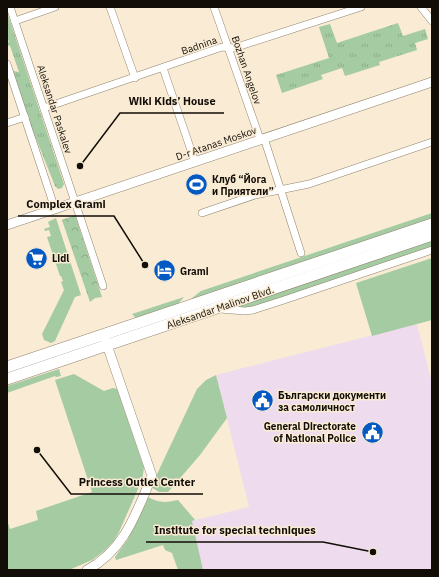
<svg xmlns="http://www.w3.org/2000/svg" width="439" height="577" viewBox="0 0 439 577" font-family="'IBM Plex Sans',sans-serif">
<defs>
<pattern id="forest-crowns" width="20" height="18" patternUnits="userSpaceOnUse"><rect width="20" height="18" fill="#a4cba2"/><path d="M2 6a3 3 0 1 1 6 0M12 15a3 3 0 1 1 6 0" fill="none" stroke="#8cad8a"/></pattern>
<pattern id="park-tufts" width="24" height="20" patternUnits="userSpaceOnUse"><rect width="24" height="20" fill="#a4cba2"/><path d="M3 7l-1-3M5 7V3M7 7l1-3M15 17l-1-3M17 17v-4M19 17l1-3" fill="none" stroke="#8cad8a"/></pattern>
</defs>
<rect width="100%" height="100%" fill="#f9ebd4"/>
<!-- commercial -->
<polygon fill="#eedcee" points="417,324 432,383 432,570 203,570 191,521 249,507 216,375"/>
<!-- green -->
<g fill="#a4cba2">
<polygon points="432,213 432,220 187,302 201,291"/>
<polygon points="56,218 81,295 75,297 55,341 51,343 44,340 42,334 64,290 61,282 63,281 61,276 60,276 47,237 51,236 49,230 45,231 44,229 50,227 48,222"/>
<polygon points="432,240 432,247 251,308 234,307"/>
<polygon points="432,258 432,320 372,336 356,283"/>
<polygon points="184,297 177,305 136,318 132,314"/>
<polygon points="59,369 61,376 56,377 55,376 7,393 7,386"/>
<polygon points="74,374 104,391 113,388 117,389 144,468 142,480 119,532 113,542 103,552 92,560 69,570 7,570 7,520 10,529 38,520 36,511 92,492 55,380"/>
<polygon points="216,375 227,418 200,455 168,492 159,492 151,487 197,389 206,380"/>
<path d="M146,496c13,7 18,7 32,4l17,20 -3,1 11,49h-25l-6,-17 -7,-3 -2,-5 -47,15 -1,-3 13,-18z"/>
</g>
<!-- forest -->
<polygon fill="url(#forest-crowns)" points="75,215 102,297 95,298 90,302 62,220"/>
<!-- park -->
<g fill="url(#park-tufts)">
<polygon points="7,12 64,184 62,188 58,189 55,186 31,126 13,71 19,72 10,46 7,45 7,42 9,42 7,37"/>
<polygon points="398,23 403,36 425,29 428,39 415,43 417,50 379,62 380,65 345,76 342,68 321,75 323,79 282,93 276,75 329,58 319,27 330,24 337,43"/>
</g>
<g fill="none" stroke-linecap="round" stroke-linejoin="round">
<defs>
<g id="minor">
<polyline points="10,7 103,286"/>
<polyline points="110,7 135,78"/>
<polyline points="214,7 260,139"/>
<polyline points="421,7 432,21"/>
<polyline points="15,21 55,7"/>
<polyline points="7,64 55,209"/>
<polyline points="163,68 195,162"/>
<polyline points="44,108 222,47 234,48 361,7"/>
<polyline points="7,123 25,117"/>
<polyline points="264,138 301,253"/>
<polyline points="202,213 255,195 309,184 432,142"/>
<polyline points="220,309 245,311 253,310 281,301 432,250"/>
</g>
<g id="tertiary">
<polyline points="7,225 432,82"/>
<path d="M87,570c38,-20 49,-57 65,-94l-47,-137"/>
</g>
<g id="primary">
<polyline points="7,367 432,224"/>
<polyline points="7,379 432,235"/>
</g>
</defs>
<!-- minor casing -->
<use href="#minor" stroke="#91846f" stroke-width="8"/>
<!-- tertiary casing -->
<use href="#tertiary" stroke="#91846f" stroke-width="10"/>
<!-- primary casing -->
<use href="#primary" stroke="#91846f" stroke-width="12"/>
<!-- minor -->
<use href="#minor" stroke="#fff" stroke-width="7"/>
<!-- tertiary -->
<use href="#tertiary" stroke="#fff" stroke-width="9"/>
<!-- primary -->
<use href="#primary" stroke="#fff" stroke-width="11"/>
</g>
<!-- icons -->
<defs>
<symbol id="stadium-disc" viewBox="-11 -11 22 22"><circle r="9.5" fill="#0459c2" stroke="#f9ebd4"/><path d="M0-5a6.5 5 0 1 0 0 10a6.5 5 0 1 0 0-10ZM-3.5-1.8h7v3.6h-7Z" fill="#fff"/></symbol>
<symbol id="supermarket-disc" viewBox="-11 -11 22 22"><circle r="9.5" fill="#0459c2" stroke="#f9ebd4"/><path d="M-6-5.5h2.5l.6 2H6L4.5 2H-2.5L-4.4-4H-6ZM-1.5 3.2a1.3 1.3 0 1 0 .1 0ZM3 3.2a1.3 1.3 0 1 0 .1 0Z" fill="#fff"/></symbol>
<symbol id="hotel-disc" viewBox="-11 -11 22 22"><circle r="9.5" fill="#0459c2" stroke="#f9ebd4"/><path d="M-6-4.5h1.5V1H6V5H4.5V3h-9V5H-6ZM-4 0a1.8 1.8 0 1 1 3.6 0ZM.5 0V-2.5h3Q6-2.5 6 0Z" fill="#fff"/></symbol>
<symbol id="civic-disc" viewBox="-11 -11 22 22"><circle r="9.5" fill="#0459c2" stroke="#f9ebd4"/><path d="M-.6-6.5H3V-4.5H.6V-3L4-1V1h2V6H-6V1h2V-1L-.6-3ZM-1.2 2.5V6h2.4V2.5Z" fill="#fff"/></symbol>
</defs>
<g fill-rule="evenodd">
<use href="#stadium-disc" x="184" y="172" width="25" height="25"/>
<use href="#supermarket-disc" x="24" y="246" width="25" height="25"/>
<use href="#hotel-disc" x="152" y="258" width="25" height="25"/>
<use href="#civic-disc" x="250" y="388" width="25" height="25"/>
<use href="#civic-disc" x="360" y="420" width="25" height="25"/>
</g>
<g text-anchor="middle" stroke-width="3" stroke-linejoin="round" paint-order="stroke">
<!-- street labels -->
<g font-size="10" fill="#120d06" stroke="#f9ebd4">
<text transform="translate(199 45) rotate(-19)" y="4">Badnina</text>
<text transform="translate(247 70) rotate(71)" y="4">Bozhan Angelov</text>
<text transform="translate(55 109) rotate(72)" y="4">Aleksandar Paskalev</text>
<text transform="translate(216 143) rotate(-19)" y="4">D-r Atanas Moskov</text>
<text transform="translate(220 307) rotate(-19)" y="4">Aleksandar Malinov Blvd.</text>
</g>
<!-- poi labels -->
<g font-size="10" font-weight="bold" fill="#120d06" stroke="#f9ebd4" text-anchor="start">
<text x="212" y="183">Клуб “Йога<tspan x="212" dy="12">и Приятели”</tspan></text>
<text x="52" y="262">Lidl</text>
<text x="180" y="275">Grami</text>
<text x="278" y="399">Български документи<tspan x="278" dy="12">за самоличност</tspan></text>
<text x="356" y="430" text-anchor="end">General Directorate<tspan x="356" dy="12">of National Police</tspan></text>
</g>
</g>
<!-- callouts -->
<path fill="none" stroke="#120d06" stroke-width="1.5" d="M80 166L120 113H224M145 265L114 216H18M37 450L71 494H203M373 552L323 542H146"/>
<g fill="#120d06" stroke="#f9ebd4" stroke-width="1.5">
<circle cx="80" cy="166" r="4"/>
<circle cx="145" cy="265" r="4"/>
<circle cx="37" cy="450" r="4"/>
<circle cx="373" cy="552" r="4"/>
</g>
<g font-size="11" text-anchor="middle" font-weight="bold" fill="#120d06" stroke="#f9ebd4" stroke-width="3" stroke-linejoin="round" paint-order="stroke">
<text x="172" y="105">Wiki Kids’ House</text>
<text x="66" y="208">Complex Grami</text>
<text x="137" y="486">Princess Outlet Center</text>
<text x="235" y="534">Institute for special techniques</text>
</g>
<!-- border -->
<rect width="439" height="577" fill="none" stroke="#120d06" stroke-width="16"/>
</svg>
